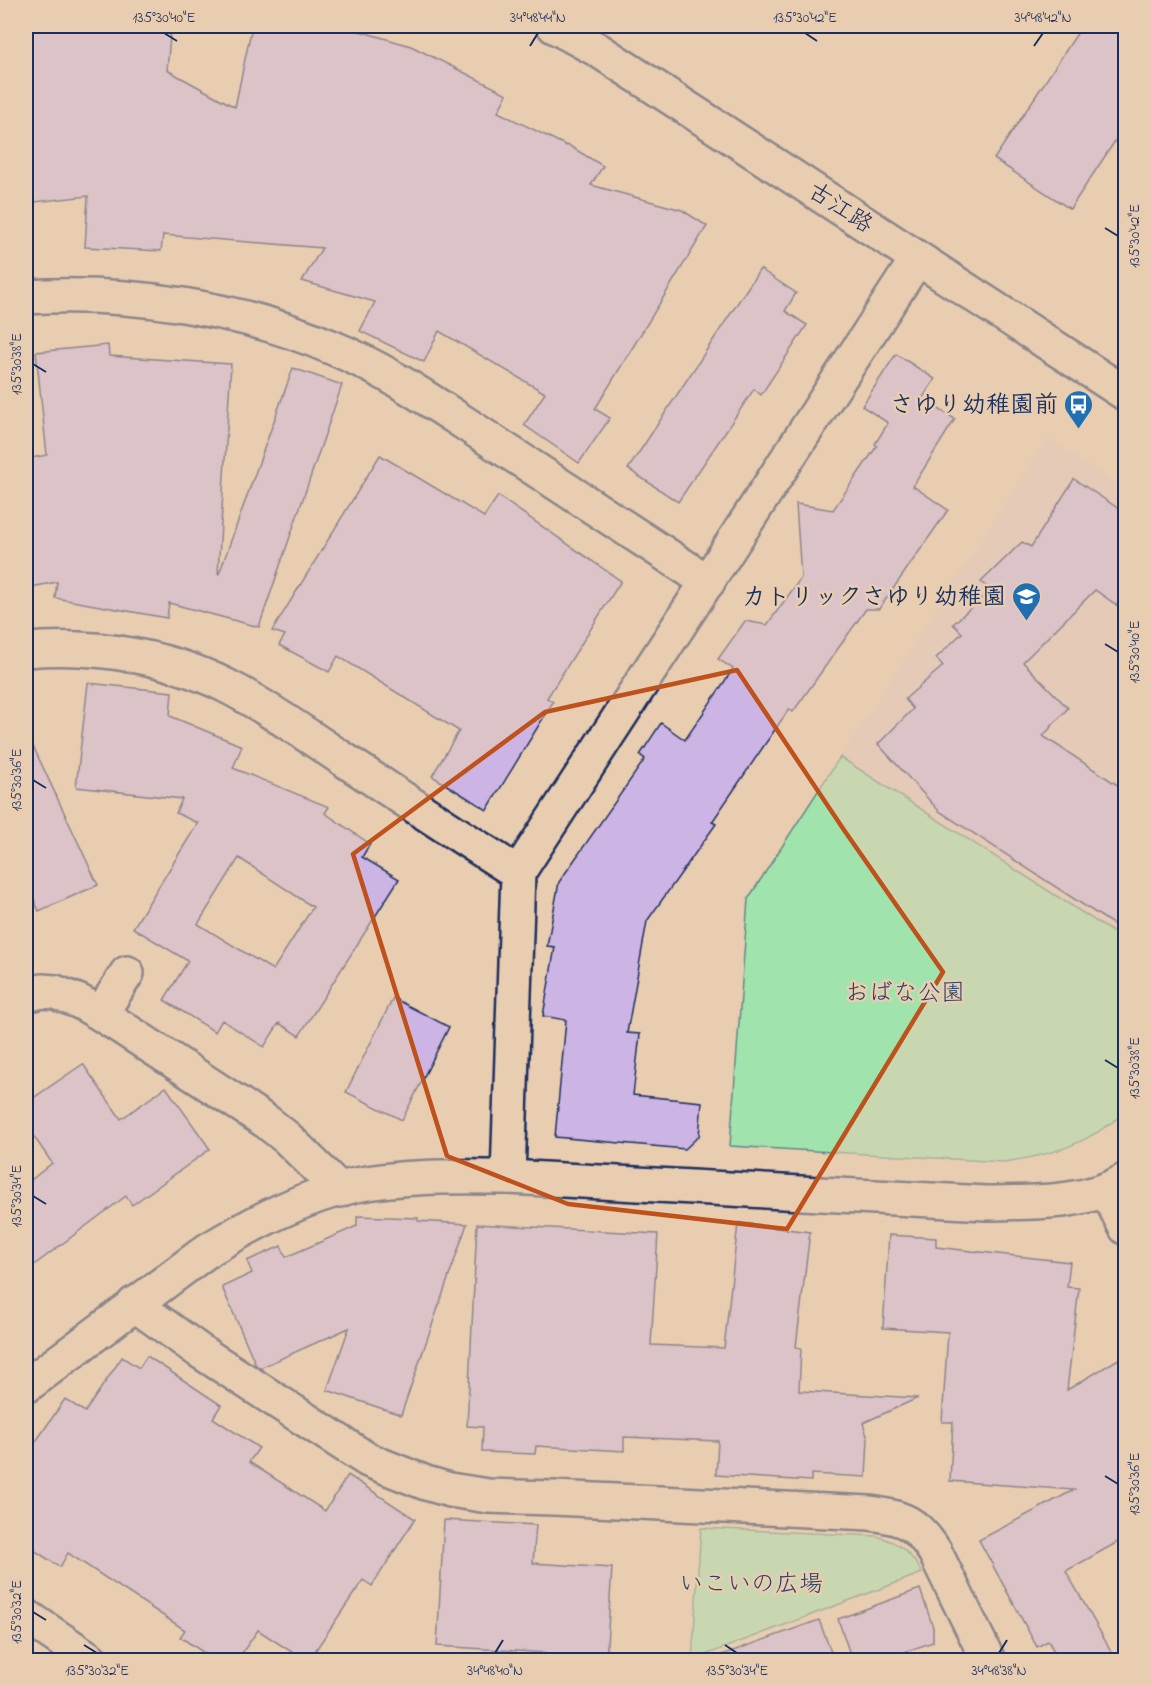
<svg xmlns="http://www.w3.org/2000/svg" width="1151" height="1686" viewBox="0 0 1151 1686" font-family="'Indie Flower','Klee One',sans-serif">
<rect width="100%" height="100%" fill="#e9cdb0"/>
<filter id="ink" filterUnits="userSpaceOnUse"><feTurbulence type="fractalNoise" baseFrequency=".0167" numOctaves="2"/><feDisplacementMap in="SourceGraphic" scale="12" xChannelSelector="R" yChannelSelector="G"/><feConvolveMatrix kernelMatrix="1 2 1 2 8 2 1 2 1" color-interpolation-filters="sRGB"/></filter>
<g filter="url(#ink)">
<!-- built -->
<polygon fill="#e0c6c0" points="1047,438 1116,484 1125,486 1125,940 840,757"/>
<!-- green -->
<g fill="#a1e3ad" stroke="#5e8986" stroke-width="1.5">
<path d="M840,757l285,183v172c-37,32 -72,43 -121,50l-274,-16 18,-247z"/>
<path d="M701,1528l176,8c23,7 33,16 45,37l-230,87z"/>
</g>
<!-- building -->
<g fill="#ccb5e5" stroke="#1b2f5e" stroke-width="1.5" fill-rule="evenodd">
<polygon points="26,26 171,26 167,70 235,107 252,26 342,26 411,46 507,94 498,112 567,146 568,145 603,166 591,185 682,210 707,226 595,409 610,418 579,463 524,425 545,393 439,331 424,362 360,331 375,302 302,281 322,248 163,235 161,251 85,247 88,196 26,203"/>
<polygon points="1082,26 1125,26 1125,126 1070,209 994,159"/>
<polygon points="760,269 796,293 785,311 807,325 761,395 754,389 678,502 628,469"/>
<polygon points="108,345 109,356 231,364 218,573 219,574 293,368 342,385 259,627 169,603 167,618 55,598 57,582 26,588 26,459 47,455 36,352"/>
<polygon points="896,354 935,379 922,399 955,419 913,486 948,510 879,609 866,609 793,712 789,709 712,822 716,824 647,921 627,1033 640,1034 633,1095 702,1102 699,1136 685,1149 555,1137 566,1020 543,1016 555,947 547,946 559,882 645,759 640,755 661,723 685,740 733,669 718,659 745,621 767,625 801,578 796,504 833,510 877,446 875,444 888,423 862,406"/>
<polygon points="380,455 484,517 498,496 621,581 547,698 553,702 487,810 432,776 459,731 338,656 329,672 279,645 285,635 272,631"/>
<polygon points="1074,479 1125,513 1125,611 1095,590 1023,662 1068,708 1043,736 1125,790 1125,932 939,811 878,744 913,709 905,699 943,666 936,658 962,633 953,624 990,590 981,582 1022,542 1031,547"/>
<path d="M88,683l84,9 -2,24 72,30 -9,22 96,39 -4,6 45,31 -8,13 37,22 -100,157 -20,-13 -15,24 -42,-27 -7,12 -51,-32 24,-39 -55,-33 65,-105 -22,-10 6,-14 -106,-12zM239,858l74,49 -40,63 -75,-46z"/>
<polygon points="26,731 98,885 39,911 26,882"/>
<polygon points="393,998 449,1027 402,1120 346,1092"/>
<polygon points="83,1064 121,1119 166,1087 210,1149 132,1205 126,1196 26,1271 26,1184 52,1163 26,1125 26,1103"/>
<polygon points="357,1216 418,1218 418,1221 467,1224 401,1415 327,1390 349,1328 260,1368 256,1365 222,1287 252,1273 247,1261 281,1246 286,1257 357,1226"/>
<polygon points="738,1223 810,1232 796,1347 801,1348 799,1391 918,1398 863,1423 868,1439 866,1477 811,1474 811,1481 716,1475 718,1441 624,1437 624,1451 536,1446 535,1454 482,1452 483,1427 467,1426 477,1224 658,1234 651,1345 724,1348"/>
<polygon points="889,1235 936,1238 936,1247 1070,1262 1067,1287 1079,1288 1067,1390 1125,1355 1125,1538 1066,1571 1116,1660 1059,1660 1048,1641 1037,1647 979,1540 1074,1490 950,1481 953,1422 942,1422 948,1332 883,1328"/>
<polygon points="147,1356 221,1405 213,1418 259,1448 249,1462 325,1511 348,1475 415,1519 372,1586 363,1580 309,1660 304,1660 258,1630 237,1660 215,1660 180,1637 185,1630 68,1553 60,1567 26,1545 26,1456 65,1399 85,1412 122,1357 139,1368"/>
<polygon points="444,1520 536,1525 533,1563 612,1568 606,1660 546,1660 547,1653 437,1646"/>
<polygon points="920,1589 933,1627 933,1642 882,1660 852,1660 838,1619"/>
<polygon points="819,1620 831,1652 807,1660 720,1660 719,1656"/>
</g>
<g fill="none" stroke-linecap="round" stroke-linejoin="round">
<defs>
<g id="minor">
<polyline points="554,26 598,50 1126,394"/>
<path d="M26,297c102,-6 211,10 305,50 59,24 111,62 164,96 71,46 142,92 213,139"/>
<path d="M26,650c71,-6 149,7 212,42 38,21 74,47 111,71 56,37 112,74 169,110"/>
<polyline points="26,995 42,991 55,992 80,1002 101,1014 267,1122 287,1138 340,1190"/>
<polyline points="101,1014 127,973"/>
<polyline points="508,1177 518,873 917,259"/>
<polyline points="1106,1190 1126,1228"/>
<path d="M134,1304l67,48 167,108 58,23 24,7 38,6 65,2 317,15c34,5 46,9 65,39l53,108"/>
<path d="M26,1386l182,-136c45,-27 96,-54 148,-65 50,-10 101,-8 152,-8l478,26c46,-1 98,2 140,-23"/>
<polyline points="26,1616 91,1660"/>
</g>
</defs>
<!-- minor casing -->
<use href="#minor" stroke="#1b2f5e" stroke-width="38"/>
<!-- minor -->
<use href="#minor" stroke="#e9cdb0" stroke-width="33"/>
</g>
</g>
<!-- marked area -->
<path d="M0 0H1151V1686H0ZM737,670l107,160 99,142 -156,257 -219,-25 -121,-48 -94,-302 192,-142z" fill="#e9cdb0" fill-opacity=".55" fill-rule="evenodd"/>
<path fill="none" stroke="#bf511c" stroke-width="4.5" stroke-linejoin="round" d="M737,670l107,160 99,142 -156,257 -219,-25 -121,-48 -94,-302 192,-142z"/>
<!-- ticks -->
<path fill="none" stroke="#1b2f5e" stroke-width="2" d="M164,33l13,8M805,33l12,8M530,46l8,-13M1034,46l9,-13M1105,228l13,8M33,364l13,8M1105,644l13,8M33,780l13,8M1105,1060l13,8M33,1196l13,8M1105,1476l13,8M33,1612l13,8M84,1645l13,8M725,1645l12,8M495,1653l8,-13M999,1653l8,-13"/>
<!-- icons -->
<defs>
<symbol id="bus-pin" viewBox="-11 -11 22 30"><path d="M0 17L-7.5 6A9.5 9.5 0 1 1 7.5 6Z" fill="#1f6fb2" stroke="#e9cdb0"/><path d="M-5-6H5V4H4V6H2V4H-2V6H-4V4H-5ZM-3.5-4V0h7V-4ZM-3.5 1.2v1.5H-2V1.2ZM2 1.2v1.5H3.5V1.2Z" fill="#fff"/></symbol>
<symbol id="school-pin" viewBox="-11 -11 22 30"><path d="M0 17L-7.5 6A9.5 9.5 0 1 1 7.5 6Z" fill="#1f6fb2" stroke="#e9cdb0"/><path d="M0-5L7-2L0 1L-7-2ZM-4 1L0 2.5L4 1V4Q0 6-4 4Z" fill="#fff"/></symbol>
</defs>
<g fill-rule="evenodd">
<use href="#bus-pin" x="1062" y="388" width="33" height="45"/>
<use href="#school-pin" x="1010" y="580" width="33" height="45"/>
</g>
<g text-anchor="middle" stroke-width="5" stroke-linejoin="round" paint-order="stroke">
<!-- street labels -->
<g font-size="24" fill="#1b2f5e" stroke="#e9cdb0">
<text transform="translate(841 207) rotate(33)" y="8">古江路</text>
</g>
<!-- poi labels -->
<g font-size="24" font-weight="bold" fill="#1b2f5e" stroke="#e9cdb0" text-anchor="end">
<text x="1058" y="412">さゆり幼稚園前</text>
<text x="1006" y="604">カトリックさゆり幼稚園</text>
</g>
<!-- park labels -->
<g font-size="24" fill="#284166" stroke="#e9cdb0">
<text x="905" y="1000">おばな公園</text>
<text x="751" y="1591">いこいの広場</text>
</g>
</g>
<!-- margin -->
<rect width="1151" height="1686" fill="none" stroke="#e9cdb0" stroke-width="66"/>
<rect x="33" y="33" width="1085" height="1620" fill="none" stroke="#1b2f5e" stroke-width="2"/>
<g font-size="15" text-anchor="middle" fill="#1b2f5e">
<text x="164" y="22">135°30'40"E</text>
<text x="538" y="22">34°48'44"N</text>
<text x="805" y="22">135°30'42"E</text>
<text x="1043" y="22">34°48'42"N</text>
<text transform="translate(1134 236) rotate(-90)" y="5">135°30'42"E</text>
<text transform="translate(16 364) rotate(-90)" y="5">135°30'38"E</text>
<text transform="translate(1134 652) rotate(-90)" y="5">135°30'40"E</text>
<text transform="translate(16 780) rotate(-90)" y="5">135°30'36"E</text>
<text transform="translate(1134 1068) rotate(-90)" y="5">135°30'38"E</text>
<text transform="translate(16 1196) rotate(-90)" y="5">135°30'34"E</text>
<text transform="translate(1134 1484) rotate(-90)" y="5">135°30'36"E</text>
<text transform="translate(16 1612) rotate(-90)" y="5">135°30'32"E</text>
<text x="97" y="1675">135°30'32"E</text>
<text x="495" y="1675">34°48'40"N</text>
<text x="737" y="1675">135°30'34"E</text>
<text x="999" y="1675">34°48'38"N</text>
</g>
</svg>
